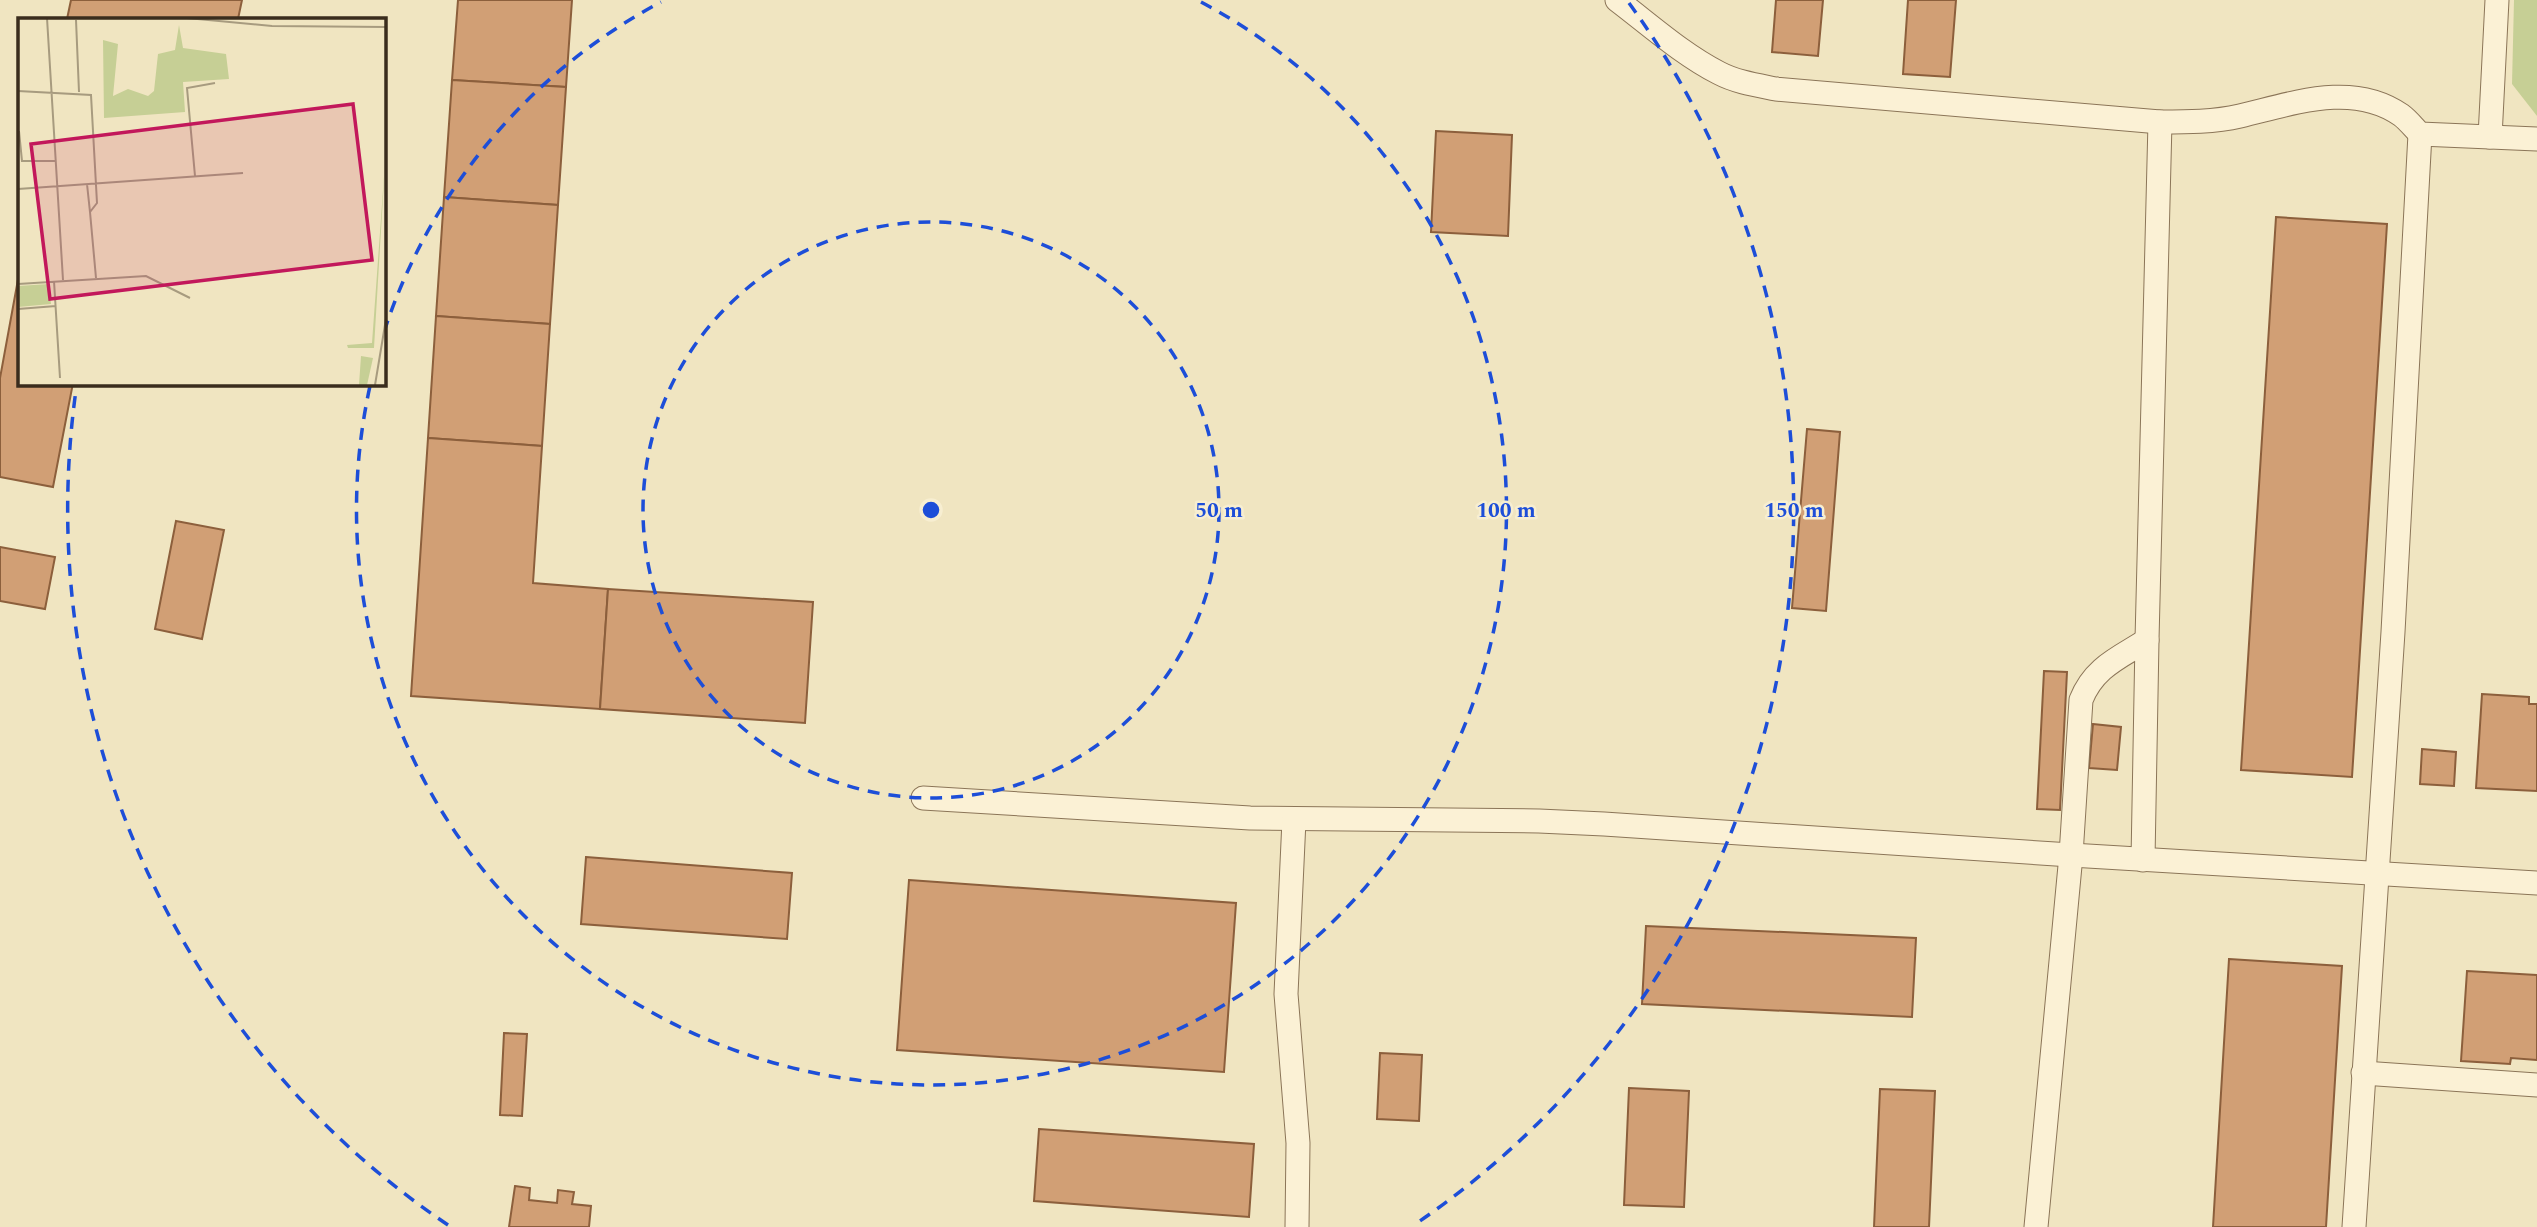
<svg xmlns="http://www.w3.org/2000/svg" width="2537" height="1227" viewBox="0 0 2537 1227" font-family="Spectral,serif">
<rect width="100%" height="100%" fill="#f0e5c1"/>
<!-- green -->
<polygon fill="#c6cf95" points="2514,0 2537,0 2537,116 2512,84"/>
<!-- building -->
<g fill="#d19f75" stroke="#8c5f3c" stroke-width="2">
<polygon points="71,0 242,0 238,19 67,19"/>
<polygon points="458,0 572,0 566,87 452,80"/>
<polygon points="1776,0 1823,0 1818,56 1772,52"/>
<polygon points="1908,0 1956,0 1950,77 1903,74"/>
<polygon points="452,80 566,87 558,205 444,197"/>
<polygon points="1436,131 1512,135 1508,236 1431,232"/>
<polygon points="444,197 558,205 550,324 436,316"/>
<polygon points="2276,217 2387,224 2352,777 2241,770"/>
<polygon points="19,274 19,383 73,383 53,487 0,477 0,378"/>
<polygon points="436,316 550,324 542,446 428,438"/>
<polygon points="1807,429 1840,432 1826,611 1792,608"/>
<polygon points="428,438 542,446 533,583 608,589 600,709 411,696"/>
<polygon points="176,521 224,530 202,639 155,629"/>
<polygon points="0,547 55,557 45,609 0,601"/>
<polygon points="608,589 813,602 805,723 600,709"/>
<polygon points="2044,671 2067,672 2060,810 2037,809"/>
<polygon points="2482,694 2529,697 2529,704 2537,704 2537,791 2476,788"/>
<polygon points="2093,724 2121,727 2117,770 2089,768"/>
<polygon points="2422,749 2456,752 2454,786 2420,784"/>
<polygon points="586,857 792,873 787,939 581,924"/>
<polygon points="909,880 1236,903 1224,1072 897,1050"/>
<polygon points="1646,926 1916,938 1912,1017 1642,1004"/>
<polygon points="2229,959 2342,966 2326,1227 2213,1227"/>
<polygon points="2467,971 2537,975 2537,1060 2511,1058 2510,1064 2461,1061"/>
<polygon points="504,1033 527,1034 522,1116 500,1115"/>
<polygon points="1380,1053 1422,1055 1419,1121 1377,1119"/>
<polygon points="1629,1088 1689,1091 1684,1207 1624,1205"/>
<polygon points="1880,1089 1935,1091 1929,1227 1874,1227"/>
<polygon points="1039,1129 1254,1144 1249,1217 1034,1201"/>
<polygon points="515,1186 530,1188 529,1200 557,1203 558,1190 574,1192 572,1204 591,1206 589,1227 509,1227"/>
</g>
<g fill="none" stroke-linecap="round" stroke-linejoin="round">
<defs>
<g id="service">
<path d="M1617,0c33,25 65,54 102,73 17,9 37,12 57,16l384,33c27,0 54,0 80,-6 52,-12 112,-35 161,-1 7,5 13,13 19,19l117,5"/>
<polyline points="2490,137 2497,0"/>
<polyline points="2147,640 2160,122"/>
<polyline points="923,798 1250,818 1539,821 1604,824 2071,855 2537,883"/>
<polyline points="1294,820 1286,994 1298,1143 1297,1227"/>
<polyline points="2363,1073 2537,1085"/>
<path d="M2036,1227l35,-372 10,-155c13,-33 38,-42 66,-60l-4,220"/>
<polyline points="2354,1227 2393,632 2420,134"/>
</g>
</defs>
<!-- service casing -->
<use href="#service" stroke="#8b7558" stroke-width="25"/>
<!-- service -->
<use href="#service" stroke="#fbf1d5" stroke-width="23"/>
</g>
<!-- distance rings -->
<g fill="none" stroke="#1d4ed8" stroke-width="3.5" stroke-dasharray="12 9">
<circle cx="931" cy="510" r="288"/>
<path d="M384 332A575 575 0 0 1 661 2M1201 2A575 575 0 1 1 370 386"/>
<path d="M448 1225A863 863 0 0 1 76 390M1629 3A863 863 0 0 1 1414 1225"/>
</g>
<!-- overview -->
<g transform="translate(18 18)">
<rect width="368" height="368" fill="#f0e5c1"/>
<path d="M161,7l4,23 43,6 3,25 -46,3 2,30 -81,6 -1,-78 15,4 -5,52 15,-7 20,7 6,-5 4,-37 17,-4zM367,145l-11,185h-26l-1,-3 25,-2zM31,266l2,20 -33,3v-21zM343,338l12,2 -6,27h-8z" fill="#c6cf95"/>
<path fill="none" stroke="#a79b7f" stroke-width="2" d="M29,0l16,262M169,0l85,8 114,1M58,2l3,72M0,73l73,4 6,108 -7,9 -3,-28M1,113l3,30h34M177,158l-8,-88 28,-5M0,171l225,-16M72,194l6,66M36,263l6,97M0,266l128,-8 44,22M0,291l38,-3M357,367l11,-66"/>
<path fill="#c2185b" fill-opacity="0.15" stroke="#c2185b" stroke-width="3.5" d="M335,86l19,156 -322,39 -19,-155z"/>
<rect width="368" height="368" fill="none" stroke="#3a2c1d" stroke-width="3.5"/>
</g>
<circle cx="931" cy="510" r="10" fill="#1d4ed8" stroke="#f7eed1" stroke-width="3.5"/>
<g font-size="21" text-anchor="middle" font-weight="bold" fill="#1d4ed8" stroke="#f7eed1" stroke-width="5" stroke-linejoin="round" paint-order="stroke">
<text x="1219" y="517">50 m</text>
<text x="1506" y="517">100 m</text>
<text x="1794" y="517">150 m</text>
</g>
</svg>
